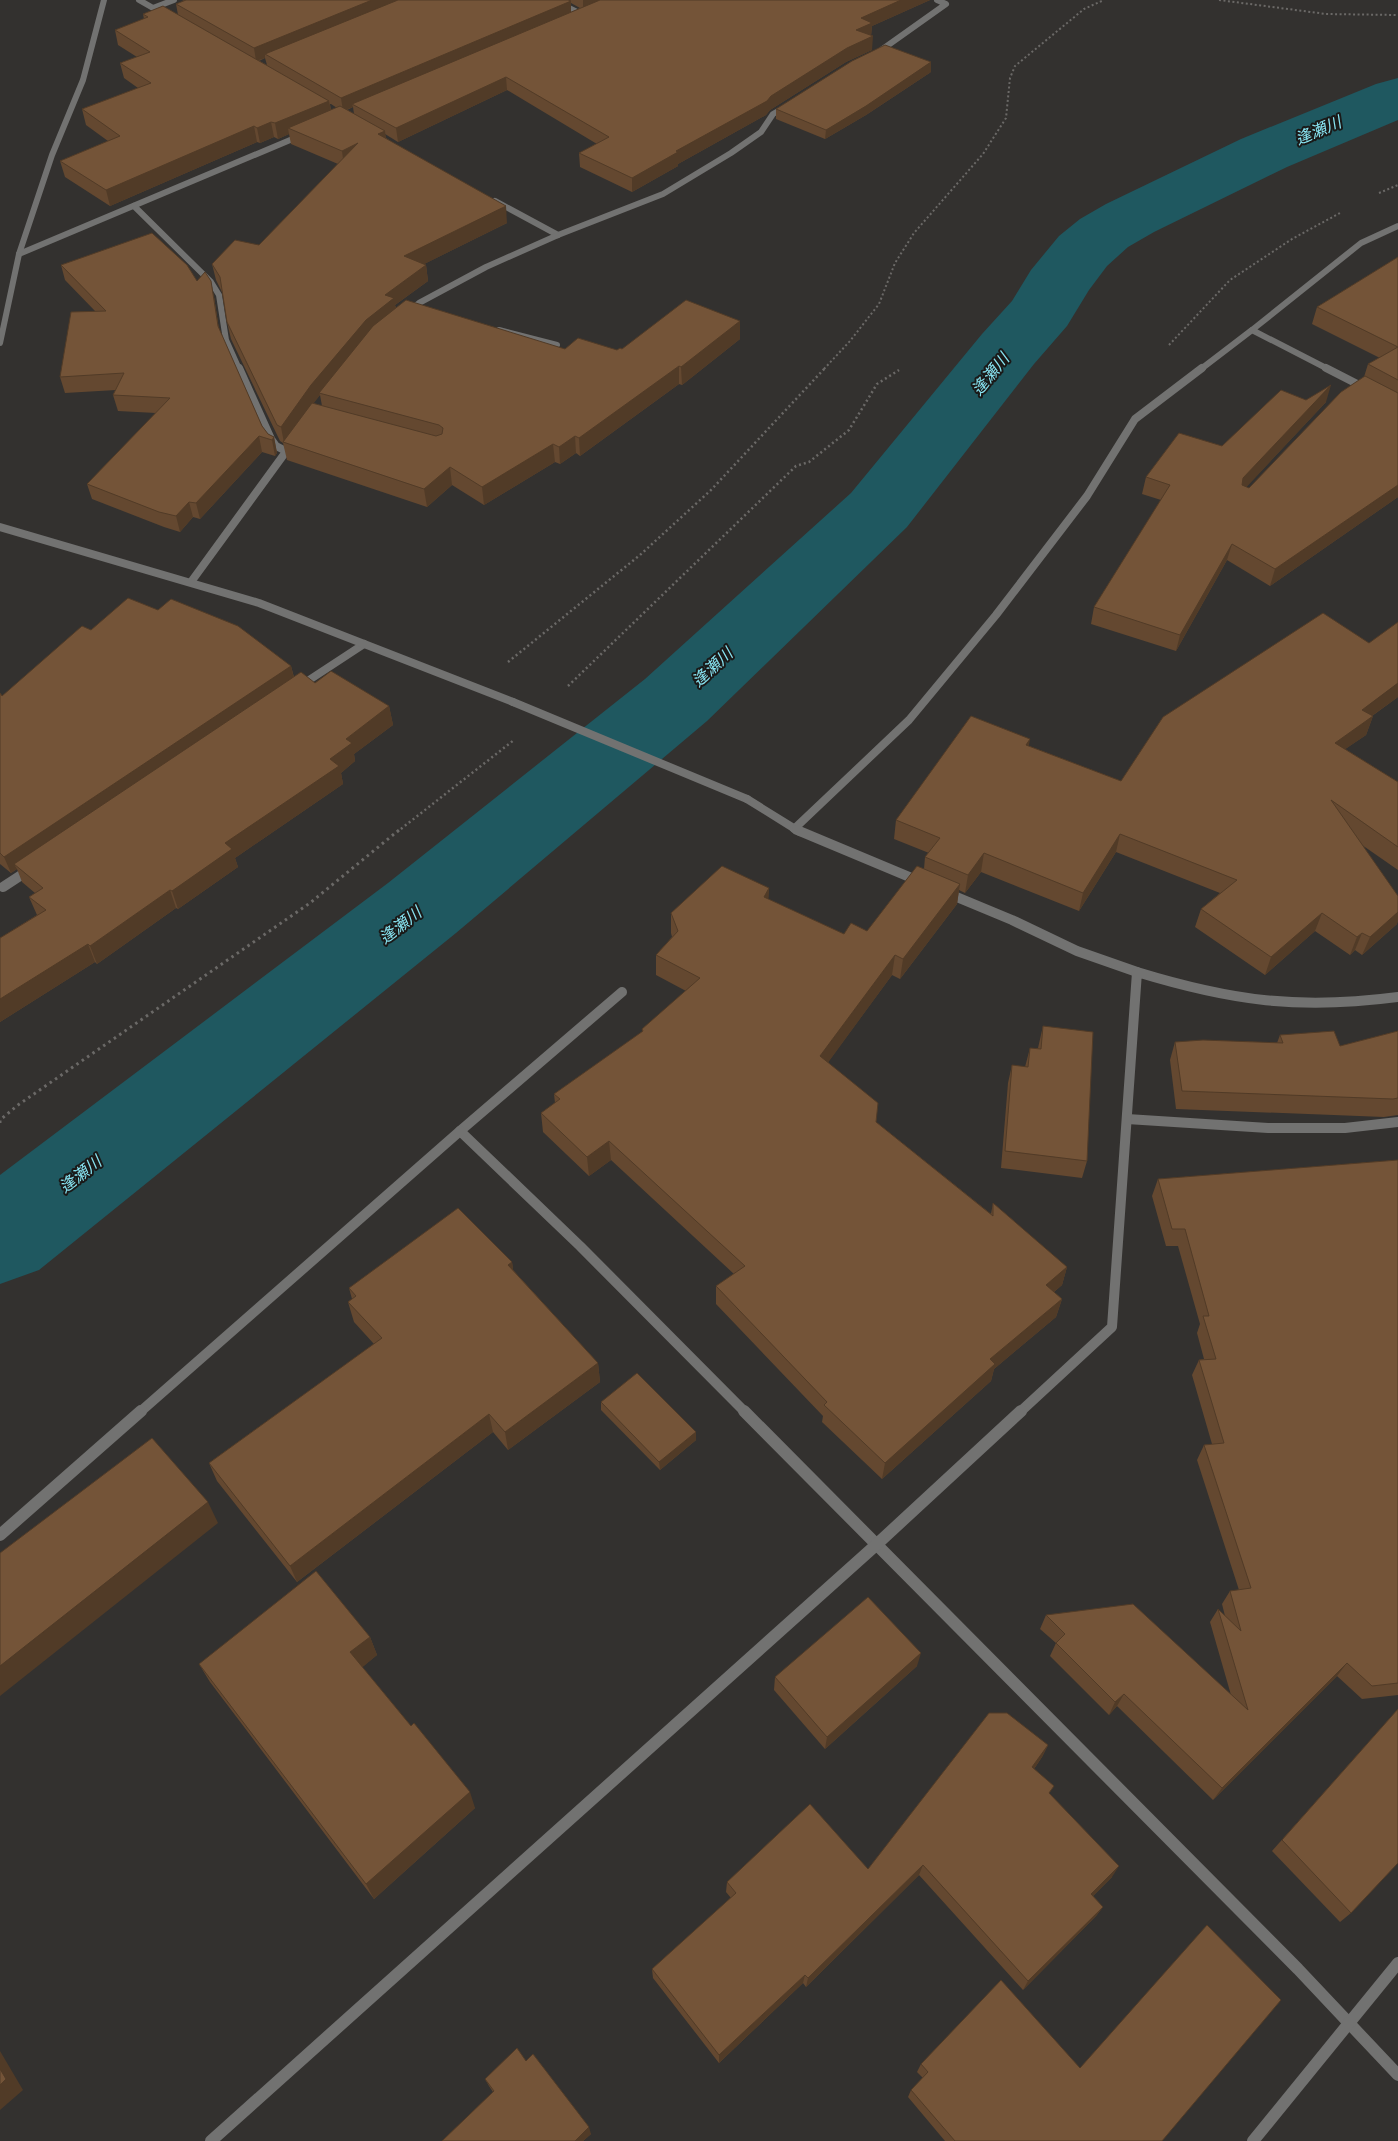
<svg xmlns="http://www.w3.org/2000/svg" width="1398" height="2141" viewBox="0 0 1398 2141" font-family="'Golos Text','Noto Sans JP',sans-serif">
<rect width="100%" height="100%" fill="#33312f"/>
<g fill="none" stroke-linecap="round" stroke-linejoin="round">
<!-- river -->
<polygon fill="#1f5860" fill-rule="evenodd" points="1398,78 1398,120 1287,167 1154,232 1128,247 1107,266 1089,290 1067,326 1034,364 907,527 707,721 456,933 39,1270 0,1284 0,1175 388,883 645,679 851,493 982,334 1012,301 1031,270 1059,236 1080,219 1106,204 1241,139 1376,84"/>
<!-- path-far2 -->
<g stroke="#6b6967" stroke-width="2" stroke-dasharray="2 2.5" stroke-linecap="butt">
<polyline points="1219,0 1326,14 1398,15"/>
<polyline points="1379,193 1398,185"/>
<polyline points="1169,345 1230,280 1292,239 1340,213"/>
<polyline points="824,369 850,341 879,304 895,263 914,233 983,154 1006,118 1010,78 1015,66 1084,9 1104,0"/>
</g>
<!-- path-far1 -->
<g stroke="#6b6967" stroke-width="2.5" stroke-dasharray="2 3" stroke-linecap="butt">
<polyline points="508,662 640,555 711,490 825,368"/>
<polyline points="568,686 796,466 809,462 849,430 877,384 899,370"/>
<polyline points="397,832 514,740"/>
</g>
<!-- path -->
<polyline stroke="#6b6967" stroke-width="3" stroke-dasharray="2.5 4" stroke-linecap="butt" points="0,1123 0,1120 18,1105 310,903 399,830"/>
<!-- minor-far3 -->
<g stroke="#727271" stroke-width="6">
<polyline points="139,0 167,16"/>
<polyline points="553,0 583,15"/>
<polyline points="153,8 174,0"/>
<polyline points="877,53 946,4 937,0"/>
<polyline points="495,201 558,235"/>
<polyline points="134,206 211,282 219,295 226,340 239,369"/>
<polyline points="19,254 302,135"/>
<polyline points="408,312 419,303 486,267 558,235 663,194 731,153 761,132 773,114 787,106"/>
<polyline points="499,330 557,345"/>
<polyline points="0,343 19,254 52,155 83,80 104,0"/>
<polyline points="1201,369 1252,330"/>
<polyline points="1328,369 1252,330 1361,243 1398,226"/>
</g>
<!-- minor-far2 -->
<g stroke="#727271" stroke-width="8">
<polyline points="239,368 271,439 276,446 286,451"/>
<polyline points="1326,368 1367,389"/>
<polyline points="191,582 293,442"/>
<polyline points="300,686 364,644"/>
<polyline points="747,799 800,832"/>
<polyline points="794,829 909,720 996,615 1087,496 1135,419 1202,368"/>
</g>
<!-- minor-far1 -->
<g stroke="#727271" stroke-width="10">
<polyline points="797,830 919,881"/>
<polyline points="3,887 29,870"/>
<polyline points="947,893 1012,920 1077,951 1137,972"/>
<polyline points="1127,1119 1268,1128 1345,1128 1398,1122"/>
<polyline points="460,1131 622,992"/>
<polyline points="140,1412 460,1131 580,1246 745,1412"/>
<path d="M1020,1412l92,-85 25,-355c95,29 162,38 261,25"/>
</g>
<!-- minor -->
<g stroke="#727271" stroke-width="12">
<polyline points="744,1411 1298,1969 1398,2075"/>
<polyline points="0,1535 141,1411"/>
<polyline points="211,2141 876,1545 1021,1411"/>
</g>
<!-- tertiary-far1 -->
<polyline stroke="#727271" stroke-width="8" points="0,527 259,603 513,702"/>
<!-- tertiary -->
<polyline stroke="#727271" stroke-width="12" points="1253,2141 1398,1963"/>
<!-- tertiary-bridge -->
<polyline stroke="#727271" stroke-width="8" points="513,702 747,799"/>
</g>
<!-- wall -->
<g fill="#644830" fill-rule="evenodd">
<path d="M182,0h748l-58,26 -1,10 1,14 -26,12 -76,48 -4,5 -88,49v2l-46,26 -52,-25 -1,-14 18,-9 -90,-54 -109,52 -13,-8 1,4 121,85 -83,41 2,1 2,16 -33,24 1,3 169,41 52,1 123,-29v18l-58,46 -3,-1 -99,72 -4,-3 -16,11 -5,-2 -71,43 -32,-20 -25,22 -140,-47 -4,-17 -3,-2 -49,-102 -4,-17 -5,-30 -6,-12 -4,-16 47,-19 79,-81 -47,-20 -2,-10 -11,5 -4,-2 -14,6 -3,-1 -147,64 -45,-29 -5,-16 48,-20 -22,-16 -4,-16 56,-21 -14,-10 -4,-15 17,-6 -19,-12 -3,-15 29,-11 -1,-5 35,1 -2,-11 8,-3zM571,3l9,5 -9,4zM265,58l2,7 -8,-4zM330,104h1l6,4 -6,2zM353,107l1,7 -7,-4zM320,395l2,11 -9,-3z"/>
<polygon points="931,72 866,115 825,139 776,119 776,109"/>
<polygon points="1398,257 1398,497 1270,586 1227,560 1176,651 1091,624 1094,607 1161,500 1142,494 1146,477 1222,446 1306,400 1326,402 1246,487 1249,488 1364,377 1368,364 1380,358 1312,324 1317,307"/>
<polygon points="61,265 197,281 214,297 219,330 262,426 268,434 274,437 277,453 275,456 262,452 200,519 193,517 180,532 164,527 92,499 87,484 156,413 118,411 113,395 116,390 65,393 60,377 95,311 65,280"/>
<polygon points="91,630 291,666 294,677 315,683 389,706 393,725 354,754 355,761 341,773 343,784 235,858 238,867 178,909 176,908 97,964 95,962 0,1022 0,938 37,915 29,897 35,893 22,882 17,869 11,873 0,864 0,693 2,696"/>
<polygon points="1398,697 1372,716 1373,716 1366,735 1345,749 1398,782 1398,870 1362,845 1397,924 1362,955 1355,950 1350,955 1315,931 1265,975 1195,927 1201,909 1220,893 1116,852 1079,911 981,872 965,893 959,890 957,904 900,979 892,975 828,1062 876,1122 991,1214 993,1203 1067,1267 1062,1285 1054,1292 1062,1299 1056,1317 994,1369 991,1381 882,1479 822,1422 823,1416 716,1304 716,1286 734,1274 611,1160 589,1176 543,1132 541,1113 555,1103 554,1094 642,1032 642,1029 686,991 656,975 656,955 672,937 671,933 671,913 769,888 768,899 844,934 867,931 924,869 925,857 929,853 894,839 896,820 1029,746 1121,781"/>
<polygon points="1043,1026 1087,1161 1082,1178 1001,1168 1008,1083 1012,1065 1025,1067 1030,1048 1038,1048"/>
<polygon points="1398,1031 1398,1115 1384,1117 1176,1109 1170,1060 1175,1042 1277,1043 1280,1035 1340,1046"/>
<polygon points="1398,1160 1398,1695 1362,1699 1337,1676 1213,1800 1117,1706 1109,1715 1050,1656 1056,1643 1040,1629 1046,1615 1231,1695 1210,1622 1218,1609 1225,1616 1222,1604 1230,1591 1239,1590 1197,1460 1204,1445 1212,1444 1192,1375 1199,1360 1204,1359 1197,1333 1200,1324 1178,1246 1166,1246 1152,1196 1158,1179"/>
<polygon points="512,1262 513,1270 598,1363 600,1382 508,1450 493,1432 297,1582 217,1481 209,1463 374,1344 354,1322 348,1302 352,1299 349,1288"/>
<polygon points="601,1402 696,1440 660,1470 601,1410"/>
<polygon points="370,1637 377,1655 362,1667 411,1726 475,1808 374,1899 210,1682 199,1664"/>
<polygon points="917,1666 825,1749 774,1690 775,1677"/>
<polygon points="1398,1709 1351,1913 1340,1922 1272,1851"/>
<polygon points="1048,1745 1042,1757 1034,1769 1050,1794 1112,1877 1093,1896 1103,1907 1096,1916 1023,1990 919,1875 806,1987 803,1983 719,2063 653,1978 652,1969 731,1898 726,1892 727,1882 868,1869"/>
<polygon points="526,2061 591,2134 583,2141 442,2141 493,2092 489,2086 485,2079"/>
<polygon points="921,2064 1080,2068 1162,2141 945,2141 908,2097 911,2090 923,2078 917,2072"/>
</g>
<!-- shaded-wall -->
<g fill="#513b27">
<polygon points="372,0 406,0 265,54 265,58 256,61 254,48"/>
<polygon points="583,0 606,0 583,10"/>
<polygon points="901,0 930,0 872,26 871,36 856,30 861,18"/>
<polygon points="571,1 571,15 352,104 353,107 343,111 341,98"/>
<polygon points="873,36 872,50 846,62 770,110 766,115 678,164 678,166 632,192 632,178 676,151 771,96 847,48"/>
<polygon points="931,62 931,72 866,115 825,139 826,130"/>
<polygon points="506,77 507,90 398,142 396,128"/>
<polygon points="329,101 332,116 288,128 289,134 278,139 275,123"/>
<polygon points="271,122 274,137 260,143 257,128"/>
<polygon points="254,126 257,142 110,206 106,190"/>
<polygon points="385,131 387,147 378,134"/>
<polygon points="358,143 344,167 342,151"/>
<polygon points="506,206 507,223 406,273 404,256"/>
<polygon points="426,265 428,281 395,305 397,314 319,393 320,395 284,443 281,427 311,385 385,295"/>
<polygon points="211,281 214,297 221,342 218,326"/>
<polygon points="740,321 740,339 682,385 681,367"/>
<polygon points="679,366 679,384 580,456 579,438"/>
<polygon points="1331,385 1326,402 1239,495 1243,478"/>
<polygon points="259,436 262,452 200,519 196,503"/>
<polygon points="575,436 576,453 560,464 559,447"/>
<polygon points="274,437 277,453 275,456 272,440"/>
<polygon points="553,444 555,462 484,505 482,487"/>
<polygon points="450,467 452,485 427,507 424,489"/>
<polygon points="1398,485 1398,497 1270,586 1275,569"/>
<polygon points="189,502 193,517 180,532 176,516"/>
<polygon points="1232,544 1227,560 1176,651 1180,635"/>
<polygon points="291,666 295,683 14,864 17,869 11,873 4,857"/>
<polygon points="1398,683 1398,697 1355,728 1362,710"/>
<polygon points="389,706 393,725 354,754 355,761 341,773 343,784 235,858 238,867 178,909 172,891 225,843 330,759 346,739"/>
<polygon points="1373,716 1366,735 1328,761 1335,743"/>
<polygon points="1030,739 1027,757 1026,745"/>
<polygon points="1120,834 1116,852 1079,911 1083,893"/>
<polygon points="984,853 981,872 965,893 968,875"/>
<polygon points="960,884 957,904 900,979 903,959"/>
<polygon points="769,888 768,908 764,897"/>
<polygon points="170,890 176,908 97,964 90,946"/>
<polygon points="1398,912 1398,922 1397,924 1362,955 1370,937"/>
<polygon points="1322,913 1315,931 1265,975 1271,957"/>
<polygon points="1362,933 1355,950 1350,955 1357,937"/>
<polygon points="88,944 95,962 0,1022 0,999"/>
<polygon points="895,955 892,975 819,1075 820,1056"/>
<polygon points="609,1141 611,1160 589,1176 587,1157"/>
<polygon points="512,1262 515,1282 508,1265"/>
<polygon points="1067,1267 1062,1285 1041,1303 1046,1285"/>
<polygon points="1062,1299 1056,1317 994,1369 991,1381 882,1479 885,1463 990,1359"/>
<polygon points="598,1363 600,1382 508,1450 505,1432"/>
<polygon points="489,1414 493,1432 297,1582 290,1566"/>
<polygon points="696,1432 696,1440 660,1470 659,1462"/>
<polygon points="208,1502 218,1523 0,1696 0,1666"/>
<polygon points="370,1637 377,1655 358,1671 350,1652"/>
<polygon points="921,1653 917,1666 825,1749 827,1737"/>
<polygon points="1347,1663 1337,1676 1213,1800 1222,1788"/>
<polygon points="1124,1694 1117,1706 1109,1715 1115,1702"/>
<polygon points="1048,1745 1042,1757 1027,1779 1032,1767"/>
<polygon points="470,1792 475,1808 374,1899 366,1884"/>
<polygon points="923,1865 919,1875 806,1987 808,1978"/>
<polygon points="1119,1866 1112,1877 1085,1904 1091,1894"/>
<polygon points="1103,1907 1096,1916 1023,1990 1028,1981"/>
<polygon points="805,1975 803,1983 719,2063 719,2055"/>
<polygon points="0,2051 23,2090 0,2110"/>
<polygon points="589,2127 591,2134 583,2141 575,2141"/>
</g>
<!-- building -->
<g fill="#745438" stroke="#513b27">
<polygon points="186,0 372,0 254,48 176,4"/>
<polygon points="398,0 568,0 571,1 341,98 265,54"/>
<polygon points="600,0 901,0 861,18 872,23 856,30 873,36 847,48 771,96 767,101 676,151 678,152 632,178 579,153 609,137 506,77 396,128 352,104"/>
<polygon points="163,6 329,101 275,123 271,122 257,128 254,126 106,190 60,161 120,136 82,109 151,83 120,63 150,52 115,30 148,17 143,14"/>
<polygon points="885,45 931,62 866,106 826,130 776,109 852,61"/>
<polygon points="340,106 385,131 378,134 506,206 404,256 426,265 385,295 394,298 366,320 311,385 281,427 277,425 227,322 220,277 212,264 235,240 259,245 358,143 342,151 288,128"/>
<polygon points="152,233 187,265 197,281 205,272 211,281 218,326 262,426 268,434 274,437 272,440 259,436 196,503 189,502 176,516 159,512 87,484 170,398 113,395 124,373 60,377 71,312 106,311 61,265"/>
<polygon points="1398,257 1398,380 1368,364 1398,347 1317,307"/>
<polygon points="406,300 565,349 578,338 617,350 620,348 622,349 686,300 740,321 681,367 679,366 579,438 575,436 559,447 553,444 482,487 450,467 424,489 283,442 312,403 436,436 442,434 443,428 439,425 319,393 373,326"/>
<polygon points="1365,376 1398,393 1398,485 1275,569 1232,544 1180,635 1094,607 1170,485 1146,477 1179,433 1222,446 1281,390 1306,400 1331,385 1243,478 1242,485 1249,488 1341,392"/>
<polygon points="128,598 158,610 171,599 238,626 291,666 4,857 0,853 0,693 2,696 82,626 91,630"/>
<polygon points="1323,613 1369,643 1398,622 1398,683 1362,710 1373,716 1335,743 1398,782 1398,847 1331,800 1398,896 1398,912 1370,937 1362,933 1357,937 1322,913 1271,957 1201,909 1237,880 1120,834 1083,893 984,853 968,875 925,857 940,838 896,820 971,716 1030,739 1026,745 1121,781 1163,717"/>
<polygon points="331,671 389,706 346,739 352,743 330,759 339,766 225,843 232,849 172,891 170,890 90,946 88,944 0,999 0,938 46,910 29,897 43,888 14,864 301,672 315,683"/>
<polygon points="722,866 769,888 764,897 844,934 851,923 867,931 917,866 960,884 903,959 895,955 820,1056 878,1103 876,1122 993,1216 993,1203 1067,1267 1046,1285 1062,1299 990,1359 995,1364 885,1463 824,1405 827,1402 716,1286 745,1266 609,1141 587,1157 541,1113 560,1099 554,1094 643,1031 642,1029 700,978 656,955 678,931 671,913"/>
<polygon points="1043,1026 1093,1032 1087,1161 1005,1151 1012,1065 1028,1067 1030,1048 1041,1049"/>
<polygon points="1334,1031 1340,1046 1398,1031 1398,1098 1393,1099 1182,1091 1175,1042 1203,1040 1283,1043 1280,1035"/>
<polygon points="1398,1160 1398,1683 1372,1686 1347,1663 1222,1788 1124,1694 1115,1702 1056,1643 1065,1634 1046,1615 1133,1604 1248,1710 1218,1609 1241,1631 1230,1591 1251,1588 1204,1445 1224,1443 1199,1360 1216,1359 1203,1316 1209,1316 1185,1229 1172,1229 1158,1179"/>
<polygon points="458,1208 512,1262 508,1265 598,1363 505,1432 489,1414 290,1566 209,1463 382,1338 348,1302 356,1296 349,1288"/>
<polygon points="637,1373 696,1432 659,1462 601,1402"/>
<polygon points="152,1438 208,1502 0,1666 0,1553"/>
<polygon points="316,1571 370,1637 350,1652 411,1726 414,1723 470,1792 366,1884 199,1664"/>
<polygon points="868,1597 921,1653 827,1737 775,1677"/>
<polygon points="1398,1709 1398,1863 1351,1913 1282,1840"/>
<polygon points="989,1713 1007,1713 1048,1745 1032,1767 1054,1786 1049,1793 1119,1866 1091,1894 1103,1907 1028,1981 923,1865 808,1978 805,1975 719,2055 652,1969 736,1893 727,1882 810,1804 868,1869"/>
<polygon points="1207,1925 1281,2000 1162,2141 955,2141 911,2090 928,2072 921,2064 1001,1980 1080,2068"/>
<polygon points="517,2048 526,2061 533,2054 589,2127 575,2141 442,2141 494,2091 485,2079"/>
<polygon points="0,2069 6,2079 0,2085"/>
</g>
<g text-anchor="middle" stroke-width="4" stroke-linejoin="round" paint-order="stroke">
<!-- water labels -->
<g font-size="16" font-style="italic" fill="#88e4f2" stroke="#1a1918">
<text transform="translate(1318 130) rotate(-23)" y="6">逢瀬川</text>
<text transform="translate(990 374) rotate(-51)" y="6">逢瀬川</text>
<text transform="translate(712 667) rotate(-43)" y="6">逢瀬川</text>
<text transform="translate(400 925) rotate(-38)" y="6">逢瀬川</text>
<text transform="translate(80 1174) rotate(-38)" y="6">逢瀬川</text>
</g>
</g>
</svg>
